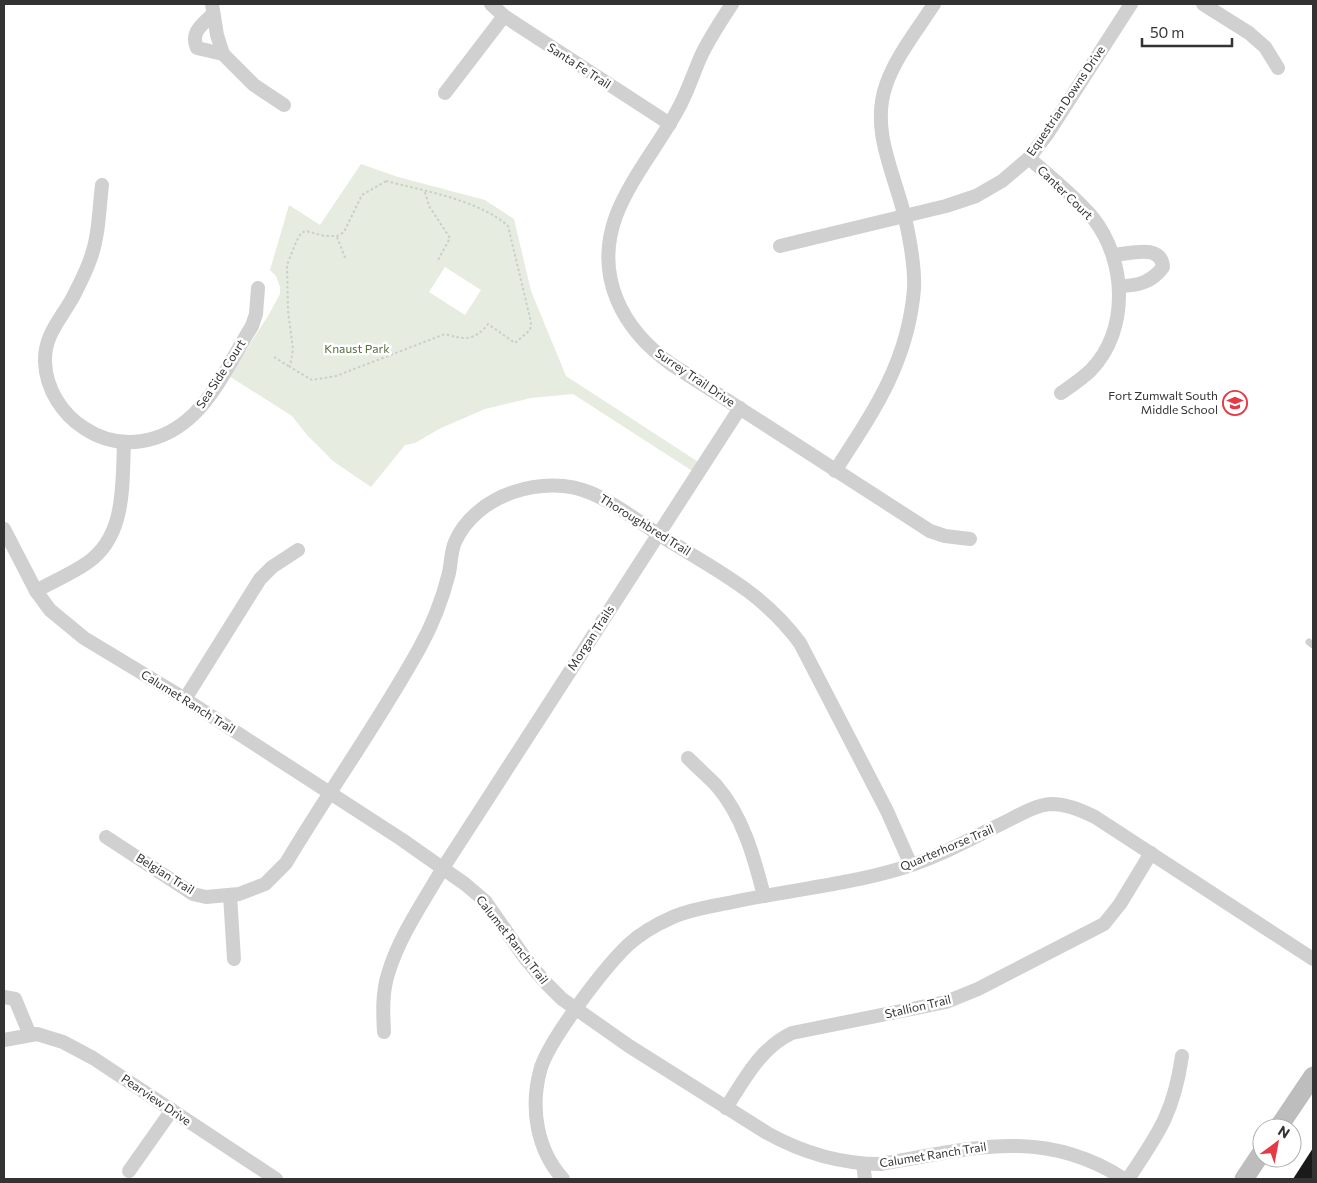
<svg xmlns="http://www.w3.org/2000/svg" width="1317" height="1183" viewBox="0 0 1317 1183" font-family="Commissioner,sans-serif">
<rect width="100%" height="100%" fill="#fff"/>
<!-- green -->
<path fill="#e6ecdf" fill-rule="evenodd" d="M361,164l37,13 87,23 29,19 17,72 35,85 137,89 -6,9 -124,-80 -42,4 -46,11 -44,19 -26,15 -10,2 -34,42 -38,-26 -26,-26 -15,-19 -63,-40 39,-60 12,-22v-7l-4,-11 -6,-6 19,-65 31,20zM445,267l36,23 -16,25 -36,-23z"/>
<!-- building -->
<polygon fill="#1a1a1a" points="1313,1148 1313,1179 1293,1179"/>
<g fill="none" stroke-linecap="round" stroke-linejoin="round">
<!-- path -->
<g stroke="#cdcdcd" stroke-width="2" stroke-dasharray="2.5 2.5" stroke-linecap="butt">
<path d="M386,181c38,10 93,19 122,45l23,96 -1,8 -15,13 -27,-19c-13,17 -24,16 -43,10l-109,42 -24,4 -22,-13 3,-18 -5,-38 -1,-46 9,-23 5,-9 5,-2 18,5h13l7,-4 18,-37z"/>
<polyline points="425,192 429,206 450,238 437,262"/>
<polyline points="337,237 346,260"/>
<polyline points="274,357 290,367"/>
</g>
<!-- service -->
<polyline stroke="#d0d0d0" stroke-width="7" points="1309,642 1313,645"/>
<!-- minor -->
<g stroke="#d0d0d0" stroke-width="14">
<polyline points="212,4 217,35 223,54 254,85 284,105"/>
<polyline points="491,4 504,16 670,124"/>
<path d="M732,4c-11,17 -22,33 -31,52 -8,18 -14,38 -24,55 -19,35 -47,68 -61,105 -22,60 6,113 55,148l259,167 15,5 25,3"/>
<polyline points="1203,4 1249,33 1265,47 1278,68"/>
<path d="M213,14c-11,11 -23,18 -16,34l26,6"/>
<polyline points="445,93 504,16"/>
<path d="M1029,158c21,19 46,38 64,60 33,42 37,111 -2,152 -9,9 -20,16 -30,23"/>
<path d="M102,185c-3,24 -3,52 -12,75 -4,12 -11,25 -17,37 -12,22 -29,38 -28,65 1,27 17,52 39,66 36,24 79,16 110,-14 23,-22 41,-61 58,-88l4,-12 2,-26"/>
<polyline points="780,246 946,206 976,196 1002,181 1029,158 1048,133 1131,4"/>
<path d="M1113,255c17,-1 48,-12 50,12 -11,15 -25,19 -43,19"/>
<path d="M835,471c39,-60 73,-109 79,-182 1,-23 -4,-49 -9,-71 -10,-44 -35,-87 -19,-133 10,-29 32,-56 48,-81"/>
<path d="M4,529l32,62 14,19 34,28 101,61 216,140 64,45 20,17 40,57 20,24 17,17 67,47 138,87c36,20 73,31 114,31 88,-15 162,-38 243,15"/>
<path d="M36,591c16,-9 35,-17 51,-28 39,-27 35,-77 37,-119"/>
<polyline points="185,699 260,579 272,567 298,550"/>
<path d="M688,758c9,9 19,18 28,27 27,31 38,72 48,111"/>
<path d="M106,837l87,57 13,3 33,-3 26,-10 21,-21c43,-72 92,-140 133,-214 14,-25 23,-48 30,-76 2,-10 2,-22 6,-31 21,-48 90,-69 136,-49 24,10 45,27 67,41 54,34 104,57 142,109l87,168 24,54"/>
<polyline points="230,895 234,959"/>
<polyline points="4,997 15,999 30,1035"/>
<path d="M384,1032c-1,-19 -2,-39 4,-58 11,-37 35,-72 55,-106l297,-460"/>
<polyline points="4,1040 37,1034 63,1042 93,1058 276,1179"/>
<path d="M726,1108c18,-28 34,-60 66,-75l154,-31 32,-13 126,-65 16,-20 31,-51"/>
<polyline points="863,1164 865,1179"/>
<polyline points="129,1171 172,1110"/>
<path d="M563,1179c-26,-29 -33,-70 -23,-108 7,-29 65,-104 88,-126 13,-12 29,-21 45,-28 18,-8 41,-11 60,-15 56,-12 112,-17 166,-33 36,-10 69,-29 102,-45 15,-7 33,-19 50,-20 16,0 30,6 44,13l218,142"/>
<path d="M1128,1179c31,-46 46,-67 54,-123"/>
</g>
<!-- secondary -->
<g stroke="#bdbdbd" stroke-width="19">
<polyline points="1278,1128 1313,1076"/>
<polyline points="1244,1179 1262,1152"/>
</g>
</g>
<!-- icons -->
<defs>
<symbol id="school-ring" viewBox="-11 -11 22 22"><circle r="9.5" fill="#fff" stroke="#e63946" stroke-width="1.5"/><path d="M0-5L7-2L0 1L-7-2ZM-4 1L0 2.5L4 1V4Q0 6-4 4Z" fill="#e63946"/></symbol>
</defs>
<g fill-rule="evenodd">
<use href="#school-ring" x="1221" y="389" width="28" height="28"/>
</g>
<g text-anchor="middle" stroke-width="5" stroke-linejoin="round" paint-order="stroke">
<!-- street labels -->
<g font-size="12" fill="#333" stroke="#fff">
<text transform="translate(579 66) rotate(33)" y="4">Santa Fe Trail</text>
<text transform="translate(1066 101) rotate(-56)" y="4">Equestrian Downs Drive</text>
<text transform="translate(1065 193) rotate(44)" y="4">Canter Court</text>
<text transform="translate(221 374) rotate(-57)" y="4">Sea Side Court</text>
<text transform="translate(695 378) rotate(34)" y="4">Surrey Trail Drive</text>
<text transform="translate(645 525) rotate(32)" y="4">Thoroughbred Trail</text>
<text transform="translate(591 638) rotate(-57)" y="4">Morgan Trails</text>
<text transform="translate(188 702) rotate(32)" y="4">Calumet Ranch Trail</text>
<text transform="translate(947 848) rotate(-23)" y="4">Quarterhorse Trail</text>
<text transform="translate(165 874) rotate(32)" y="4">Belgian Trail</text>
<text transform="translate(512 940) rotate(52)" y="4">Calumet Ranch Trail</text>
<text transform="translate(918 1007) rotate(-13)" y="4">Stallion Trail</text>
<text transform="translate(156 1100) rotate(34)" y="4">Pearview Drive</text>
<text transform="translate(933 1155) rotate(-9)" y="4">Calumet Ranch Trail</text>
</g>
<!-- park labels -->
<g font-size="12" fill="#56703f" stroke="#fff">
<text x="357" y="353">Knaust Park</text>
</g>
<!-- poi labels -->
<g font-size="12" fill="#333" stroke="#fff" text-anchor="end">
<text x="1218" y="400">Fort Zumwalt South<tspan x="1218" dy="14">Middle School</tspan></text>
</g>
</g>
<!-- border -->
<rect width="1317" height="1183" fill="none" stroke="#333333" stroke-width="10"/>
<!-- north arrow -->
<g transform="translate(1277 1143) rotate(32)"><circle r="24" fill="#ffffff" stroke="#adadad"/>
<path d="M0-4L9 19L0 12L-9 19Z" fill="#e63946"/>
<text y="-8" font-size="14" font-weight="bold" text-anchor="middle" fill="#333333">N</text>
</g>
<!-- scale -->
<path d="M1142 38v8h90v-8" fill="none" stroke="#333333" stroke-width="2.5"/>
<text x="1150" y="38" font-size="15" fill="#333333" stroke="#ffffff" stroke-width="4" paint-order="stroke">50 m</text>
</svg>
